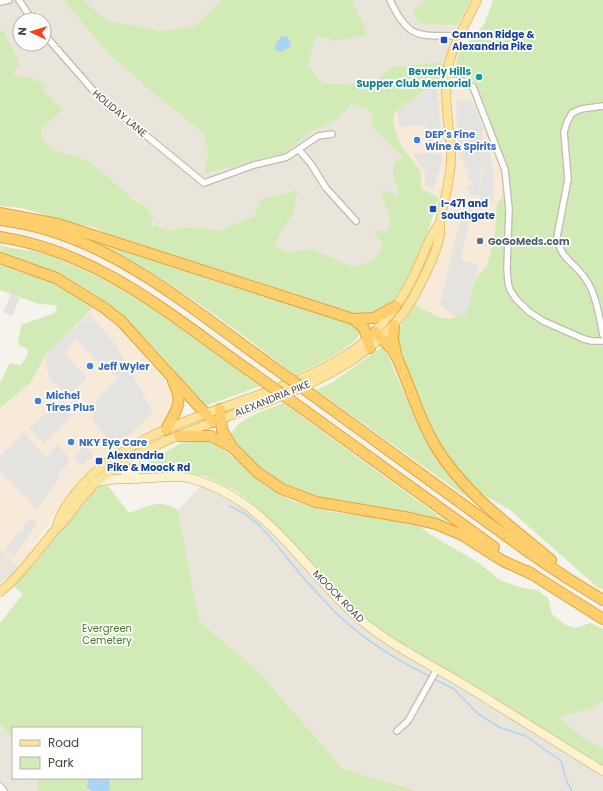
<svg xmlns="http://www.w3.org/2000/svg" width="603" height="791" viewBox="0 0 603 791" font-family="Poppins,sans-serif">
<rect width="100%" height="100%" fill="#f6f3ec"/>
<!-- residential -->
<g fill="#eae5da" fill-rule="evenodd">
<path d="M0,0h63l44,52 39,35 57,46 5,19 -4,22 81,-21 22,-19 29,-14 17,-16 18,7 1,15 31,32 -10,20 5,9v11l-16,-8v5l8,22 -2,15 -13,-1 8,15 -10,14 -20,7 -40,-18 -26,3 -13,-7 10,-19 9,-11 -38,1 -36,14 -33,-3 -14,4 -15,-5h-8l-3,-20 -78,-51 -15,-5 -9,-8 -3,-7 1,-8 20,-17 -21,-21 7,-3 -14,-8 -23,-3 -8,-45h-3zM20,20h24v24h-24z"/>
<polygon points="83,0 221,0 196,26 162,31 108,21"/>
<polygon points="352,0 427,0 412,11 450,27 457,26 444,62 391,67 374,83 323,84 308,65 316,35 335,41 368,35"/>
<polygon points="204,482 246,505 358,618 603,771 603,791 417,791 343,769 260,673 199,621 178,510"/>
<polygon points="0,548 19,568 0,584"/>
<polygon points="603,701 603,749 584,739 560,717 591,708"/>
<polygon points="0,722 13,741 13,778 38,778 37,791 0,791"/>
</g>
<!-- commercial -->
<g fill="#f7ead8">
<polygon points="456,84 466,85 473,90 501,164 506,192 497,203 495,235 487,266 475,280 466,316 449,320 432,314 415,304 435,264 450,207 455,170 456,148 452,86"/>
<polygon points="441,87 445,161 442,188 439,198 421,188 410,159 402,147 396,133 393,121 395,112 429,88"/>
<polygon points="95,306 116,323 168,384 174,394 175,401 173,411 164,424 124,444 99,462 80,480 61,504 19,568 0,548 0,408 30,383 46,354"/>
</g>
<!-- green -->
<g fill="#d2eab5">
<path d="M63,0h20l25,21 54,10 34,-5 25,-26h131l16,35 -33,6 -19,-6 -8,30 15,19 51,-1 17,-16 53,-5 -3,25 -12,1 -34,24 -2,9 3,12 6,14 19,24v17l18,10c-9,27 -33,106 -62,116 -6,2 -15,1 -21,1l-241,-77 -21,-11 -15,-2 -57,-17 -22,-2v-176h3l17,34 -8,11 22,3 15,8 -7,3 21,21 -21,17 -1,8 3,7 9,8 36,11 44,38 13,7 7,11 -4,9h8l15,5 14,-4 34,3 35,-14 6,-17 36,-8 -4,24 -9,11 -10,19 13,7 26,-3 40,18 20,-7 10,-14 -9,-15h14l2,-14 -8,-22v-5l16,7v-10l-5,-9 1,-14 9,-6 -31,-32 -1,-15 -19,-7 -16,16 -29,14 -22,19 -81,21 4,-22 -5,-19 -57,-46 -39,-35z"/>
<polygon points="427,0 471,0 457,26 420,23 412,11"/>
<path d="M493,0h110v590l-7,-4 -86,-76 -29,-17 -26,-27 -19,-30 -39,-92 -1,-11 19,-29c10,6 33,22 43,11l8,1 9,-36 12,-14 8,-31 2,-32 12,-14 -3,-26 -31,-80 -5,-5 -17,-4 7,-26 12,-9 13,-16z"/>
<path d="M79,234l277,91 5,5c-4,18 -51,37 -66,45 -68,-52 -138,-106 -216,-141z"/>
<path d="M0,246c15,3 31,4 45,8 80,28 147,83 215,132l-55,20c-26,-30 -53,-63 -83,-91 -27,-25 -85,-54 -122,-61z"/>
<polygon points="0,262 45,277 95,306 46,354 30,383 0,408 0,383 10,363 21,365 28,354 28,350 18,344 21,325 52,314 56,312 57,307 54,305 39,304 0,290"/>
<polygon points="382,347 385,349 423,436 454,481 482,508 316,390 333,382"/>
<path d="M283,403l172,125 -137,-28 -23,-8 -28,-17 -37,-39c7,-19 36,-25 53,-33z"/>
<polygon points="201,441 210,442 224,450 266,486 290,500 332,512 414,522 428,533 479,563 500,580 519,587 537,590 548,598 552,614 566,625 575,628 591,623 603,629 603,701 591,708 560,717 584,739 603,749 603,768 381,631 353,610 258,508 236,491 205,476 163,470 138,473 139,466 182,443"/>
<path d="M105,482l24,31c18,-6 30,-15 49,-3l21,111 61,52 83,96 74,22h-380l1,-13h103v-50h-128v13l-13,-19v-99l23,-29 -13,-11 76,-91z"/>
</g>
<!-- parking -->
<g fill="#e5e3e0">
<polygon points="437,87 442,139 440,149 428,147 428,140 431,138 431,135 427,134 426,125 399,127 397,111 429,88"/>
<polygon points="459,100 470,101 472,103 474,103 484,130 481,132 484,141 487,140 494,174 493,202 479,203 482,173 484,172 482,161 479,196 469,194 470,191 467,190 467,186 471,186 472,181 469,180 468,172 458,150 456,104"/>
<polygon points="422,153 442,154 439,174 433,189 425,185 424,171 413,154"/>
<polygon points="464,204 473,204 461,259 463,261 479,264 466,316 458,315 456,318 440,304"/>
<polygon points="11,294 20,298 12,316 3,312"/>
<polygon points="89,314 116,345 153,412 128,436 111,442 92,420 93,414 90,411 102,394 118,378 99,363 76,339 64,354 87,378 68,396 49,378 47,367 46,354"/>
<polygon points="60,402 72,415 44,443 29,428"/>
<polygon points="24,433 46,457 58,445 66,454 70,462 57,474 60,477 37,509 0,471 0,456"/>
<polygon points="85,446 94,456 80,466 75,456"/>
<polygon points="30,518 38,522 14,557 5,550 17,533 20,533 24,527 23,525"/>
</g>
<!-- water -->
<g fill="#a9d4f2">
<path d="M285,36l3,1 3,6 -1,4 -9,5 -6,-2c1,-6 2,-13 10,-14z"/>
<polygon points="89,778 110,778 109,791 93,791 87,788"/>
</g>
<g fill="none" stroke-linecap="round" stroke-linejoin="round">
<!-- stream -->
<g stroke="#a9d4f2" stroke-width="1.5">
<path d="M229,506c30,11 48,41 68,64 11,14 24,27 36,40 28,28 63,50 98,67"/>
<polyline points="434,679 454,689 478,714 501,728 526,736 561,761 567,782 572,791"/>
</g>
<defs>
<g id="street">
<polyline points="19,0 32,20"/>
<path d="M390,0c19,41 29,35 70,36"/>
<polyline points="0,2 9,0"/>
<polyline points="44,34 98,96 204,183 254,165 287,157 318,136 332,134"/>
<polyline points="447,80 462,81 473,87 505,170 509,209 507,268 508,283 510,290 516,299 528,311 543,321 584,339 592,341 603,341"/>
<path d="M603,106l-22,3 -9,4 -5,9 -3,10 4,47 -11,58c4,23 16,24 28,41 11,15 14,38 18,57"/>
<polyline points="299,150 311,164 326,188 356,221"/>
<polyline points="397,731 408,721 437,669"/>
<polyline points="0,786 4,791"/>
</g>
<g id="secondary">
<polyline points="137,455 133,471 138,479"/>
<path d="M110,459l22,19c19,2 38,-4 57,0 83,21 119,102 182,150 27,21 57,35 85,52 50,30 98,61 147,91"/>
<polyline points="96,482 116,479 133,479"/>
</g>
<g id="primary">
<path d="M56,529c3,-14 10,-23 18,-34 62,-82 200,-88 281,-146 27,-20 47,-48 61,-78 8,-16 12,-34 24,-48"/>
<path d="M0,592c22,-18 37,-41 55,-62 4,-4 8,-8 12,-12 12,-18 24,-33 42,-46 96,-67 257,-72 311,-187 8,-16 17,-34 20,-51 0,-4 0,-8 0,-12 4,-22 11,-43 11,-66 -1,-29 -8,-58 -3,-87 4,-24 19,-47 29,-69"/>
</g>
<g id="highway">
<polyline points="0,213 58,224 353,319 364,328 370,348"/>
<path d="M0,220c103,12 184,83 265,141"/>
<path d="M0,237c98,15 169,77 247,132"/>
<polyline points="0,258 56,278 103,307 121,321 213,422"/>
<polyline points="353,319 374,318 396,306"/>
<polyline points="394,325 393,340 396,353"/>
<path d="M375,332l17,17 6,11c13,29 22,61 38,87 28,46 74,79 115,113"/>
<polyline points="326,405 527,551 567,578 603,600"/>
<polyline points="220,409 222,430 232,447 258,473 282,489 316,502 410,518 436,524 462,535 503,561 532,574"/>
<polyline points="311,415 494,547"/>
<path d="M166,430c9,-20 19,-25 7,-49"/>
<polyline points="179,436 211,436 230,446"/>
<polyline points="527,571 603,619"/>
</g>
</defs>
<!-- street casing -->
<use href="#street" stroke="#c2bbae" stroke-width="8"/>
<!-- secondary casing -->
<use href="#secondary" stroke="#d6c79b" stroke-width="10"/>
<!-- primary casing -->
<use href="#primary" stroke="#e6c16a" stroke-width="10"/>
<!-- highway casing -->
<use href="#highway" stroke="#e0a43c" stroke-width="12"/>
<!-- street -->
<use href="#street" stroke="#fff" stroke-width="5.5"/>
<!-- secondary -->
<use href="#secondary" stroke="#fff3cd" stroke-width="8"/>
<!-- primary -->
<use href="#primary" stroke="#ffe39c" stroke-width="8"/>
<!-- highway -->
<use href="#highway" stroke="#ffcf6e" stroke-width="10"/>
<defs>
<g id="highway-bridge">
<polyline points="265,361 326,405"/>
<polyline points="247,369 311,415"/>
</g>
</defs>
<!-- highway-bridge casing -->
<use href="#highway-bridge" stroke="#e0a43c" stroke-width="12" stroke-linecap="butt"/>
<!-- highway-bridge -->
<use href="#highway-bridge" stroke="#ffcf6e" stroke-width="10"/>
</g>
<!-- markers -->
<g fill="#1a4fb4" stroke="#fff" stroke-width="1.5">
<rect x="440" y="36" width="8" height="8" rx="2"/>
<rect x="429" y="205" width="8" height="8" rx="2"/>
<rect x="95" y="457" width="8" height="8" rx="2"/>
</g>
<circle fill="#0f9aa8" stroke="#fff" stroke-width="1.5" cx="479" cy="77" r="4"/>
<g fill="#3f7fe0" stroke="#fff" stroke-width="1.5">
<circle cx="417" cy="140" r="4"/>
<circle cx="90" cy="366" r="4"/>
<circle cx="38" cy="401" r="4"/>
<circle cx="71" cy="442" r="4"/>
</g>
<circle fill="#5c6f8a" stroke="#fff" stroke-width="1.5" cx="480" cy="241" r="4"/>
<g text-anchor="middle" stroke-width="3.5" stroke-linejoin="round" paint-order="stroke">
<!-- transit labels -->
<g font-size="10" font-weight="bold" fill="#164399" stroke="#fff" text-anchor="start">
<text x="452" y="38">Cannon Ridge &amp;<tspan x="452" dy="12">Alexandria Pike</tspan></text>
<text x="441" y="207">I-471 and<tspan x="441" dy="12">Southgate</tspan></text>
<text x="107" y="459">Alexandria<tspan x="107" dy="12">Pike &amp; Moock Rd</tspan></text>
</g>
<!-- culture labels -->
<g font-size="10" font-weight="bold" fill="#0d838f" stroke="#fff" text-anchor="end">
<text x="471" y="75">Beverly Hills<tspan x="471" dy="12">Supper Club Memorial</tspan></text>
</g>
<!-- street labels -->
<g font-size="10" fill="#4b4439" stroke="#fff">
<text transform="translate(120 113) rotate(40)" y="4">HOLIDAY LANE</text>
<text transform="translate(272 398) rotate(-22)" y="4">ALEXANDRIA PIKE</text>
<text transform="translate(339 596) rotate(46)" y="4">MOOCK ROAD</text>
</g>
<!-- shop labels -->
<g font-size="10" font-weight="bold" fill="#366cbe" stroke="#fff" text-anchor="start">
<text x="425" y="138">DEP's Fine<tspan x="425" dy="12">Wine &amp; Spirits</tspan></text>
<text x="98" y="370">Jeff Wyler</text>
<text x="46" y="399">Michel<tspan x="46" dy="12">Tires Plus</tspan></text>
<text x="79" y="446">NKY Eye Care</text>
</g>
<!-- service labels -->
<g font-size="10" font-weight="bold" fill="#4e5e75" stroke="#fff" text-anchor="start">
<text x="488" y="245">GoGoMeds.com</text>
</g>
<!-- park labels -->
<g font-size="10" fill="#4a7f2a" stroke="#fff">
<text x="107" y="632">Evergreen<tspan x="107" dy="12">Cemetery</tspan></text>
</g>
</g>
<!-- legend -->
<rect x="12" y="727" width="130" height="52" fill="#ffffff" stroke="#b7b4b0"/>
<rect x="20" y="740" width="20" height="6" fill="#ffe39c" stroke="#b7b4b0"/>
<text x="48" y="747" font-size="12" fill="#4b4439">Road</text>
<rect x="20" y="757" width="20" height="12" fill="#d2eab5" stroke="#b7b4b0"/>
<text x="48" y="767" font-size="12" fill="#4b4439">Park</text>
<!-- north arrow -->
<g transform="translate(32 32) rotate(274)"><circle r="19" fill="#ffffff" stroke="#b7b4b0"/>
<path d="M0-3L7 15L0 10L-7 15Z" fill="#fc3f1d"/>
<text y="-6" font-size="11" font-weight="bold" text-anchor="middle" fill="#4b4439">N</text>
</g>
</svg>
